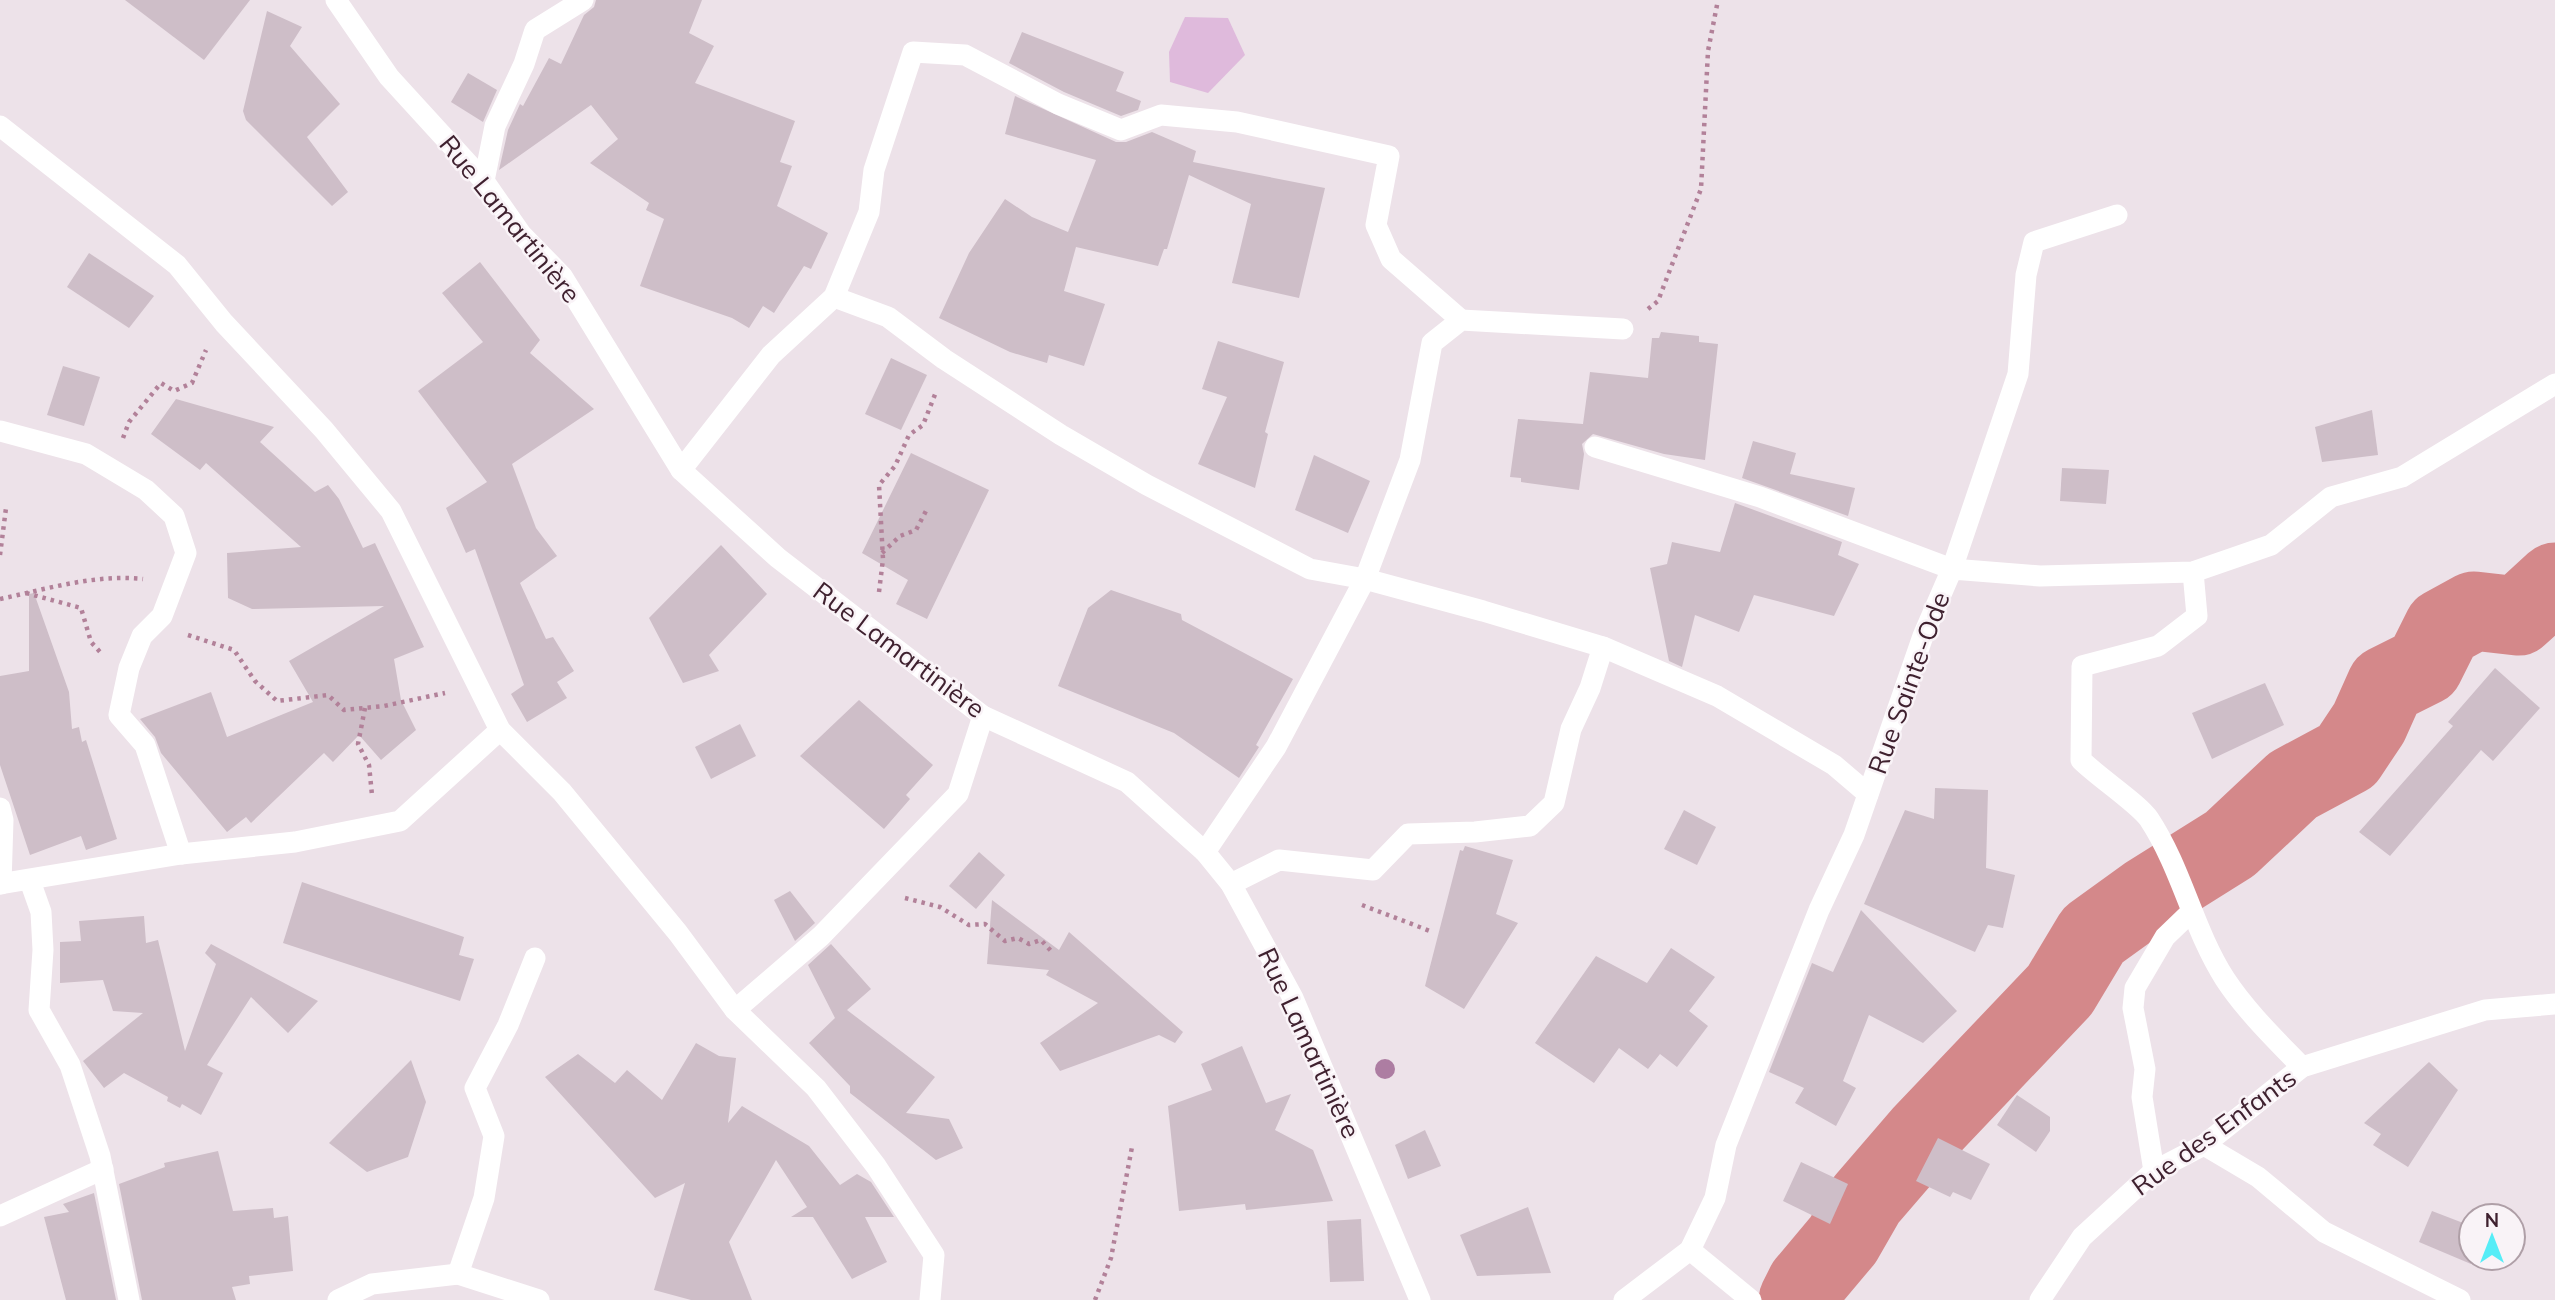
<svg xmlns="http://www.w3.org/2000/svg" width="2555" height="1300" viewBox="0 0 2555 1300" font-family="Mulish,sans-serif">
<rect width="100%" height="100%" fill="#ede2e9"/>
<!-- green -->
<polygon fill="#dfbadc" points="1185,17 1228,18 1245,55 1208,93 1170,82 1169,52"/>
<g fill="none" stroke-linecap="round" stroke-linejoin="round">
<!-- river -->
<polyline stroke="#d4888a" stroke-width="79" points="1798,1300 1806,1284 1843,1240 1866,1200 1922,1135 2060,990 2093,935 2147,896 2230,844 2293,785 2347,756 2369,723 2386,685 2424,666 2443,628 2474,611 2518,616 2555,582"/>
</g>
<!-- building -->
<g fill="#cebec8">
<polygon points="125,0 250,0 204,60"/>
<polygon points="596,0 702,0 689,33 714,46 695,83 795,121 780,162 792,166 777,206 828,233 811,269 804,266 774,313 763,306 749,328 732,318 640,286 664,219 646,210 649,203 590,163 618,139 591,105 499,170 508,130 520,104 523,106 549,58 561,64 584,15 594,7"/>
<polygon points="267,11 302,27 290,46 340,104 307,137 348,192 332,206 246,120 243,111"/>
<polygon points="1022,32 1124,72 1116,91 1141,101 1138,110 1121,116 1064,92 1009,63"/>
<polygon points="468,73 497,90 483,122 451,102"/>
<polygon points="1015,96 1116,142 1126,142 1152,132 1196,151 1193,162 1325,188 1299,298 1232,283 1251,204 1189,175 1167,249 1164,249 1158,266 1076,247 1064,291 1105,304 1084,366 1049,355 1047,363 1010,352 939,318 969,253 1005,199 1032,217 1068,232 1096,160 1005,134"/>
<polygon points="89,253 154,296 129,328 67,287"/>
<polygon points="480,262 540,340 530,353 594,409 512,464 536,528 557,556 520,583 546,639 553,637 574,671 557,682 567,698 527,722 511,694 524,685 475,549 466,553 446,508 487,482 418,391 483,342 442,293"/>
<polygon points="1661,332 1699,336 1699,342 1718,344 1705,460 1664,454 1593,434 1582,444 1584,454 1579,490 1521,482 1521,478 1510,477 1518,419 1583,424 1590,372 1648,378 1652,338 1659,338"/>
<polygon points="1218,341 1284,362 1265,432 1268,434 1255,488 1198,464 1227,397 1202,389"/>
<polygon points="891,358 927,375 901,430 865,414"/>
<polygon points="63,366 100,377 84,426 47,415"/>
<polygon points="176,399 274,427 260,442 315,492 328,485 339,499 363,548 375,543 424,647 394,659 401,700 416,730 381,760 359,735 333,762 324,753 251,823 246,817 227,832 161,753 155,737 140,719 211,692 227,737 313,702 289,661 384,606 252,609 228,598 227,553 301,547 206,463 200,470 151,434"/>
<polygon points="2372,410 2378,455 2322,462 2315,427"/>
<polygon points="1753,441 1796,453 1790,474 1855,488 1848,516 1742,478"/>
<polygon points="911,453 989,490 927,619 896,604 908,580 862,553"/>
<polygon points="1314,455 1370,481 1348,533 1295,510"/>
<polygon points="2062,468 2109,470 2106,504 2060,501"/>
<polygon points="1735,503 1842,542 1838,555 1859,564 1834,616 1754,595 1739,632 1695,615 1682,667 1669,661 1650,568 1667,564 1672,542 1720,552"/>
<polygon points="721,545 767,594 709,655 719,671 683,683 649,618"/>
<polygon points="1111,590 1181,614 1182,620 1293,679 1256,745 1259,747 1239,778 1174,733 1058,686 1088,608"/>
<polygon points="34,593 69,692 72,729 79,727 82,742 86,740 117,839 86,850 81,836 30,855 0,765 0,676 29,671 29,594"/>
<polygon points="2495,668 2540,708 2493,761 2481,750 2390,856 2359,832 2453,726 2448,722"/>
<polygon points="2265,683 2284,725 2212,759 2192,713"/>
<polygon points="859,700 933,765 906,795 910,799 884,829 800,756"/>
<polygon points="740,724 756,756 711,779 695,747"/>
<polygon points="1935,788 1988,790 1986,868 2015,875 2003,928 1988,925 1975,952 1864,904 1905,810 1934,819"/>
<polygon points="1684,810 1716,827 1697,865 1664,849"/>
<polygon points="1465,846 1513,860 1496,914 1518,923 1464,1009 1425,986 1460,850 1463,851"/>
<polygon points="979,852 1005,875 976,909 949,886"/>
<polygon points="302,882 464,937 459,955 474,959 460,1001 283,943"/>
<polygon points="790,891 815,923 795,941 774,900"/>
<polygon points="992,900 1059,950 1069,932 1183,1032 1175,1043 1159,1035 1060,1071 1040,1043 1098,1003 1046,975 1049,970 987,964"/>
<polygon points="1861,910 1957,1011 1923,1043 1869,1015 1843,1081 1856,1088 1836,1126 1795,1103 1804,1088 1769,1072 1812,963 1833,972"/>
<polygon points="144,916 146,943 158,940 185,1051 216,964 205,953 211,944 318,1001 288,1033 251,997 207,1065 223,1073 201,1115 182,1104 180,1108 167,1101 168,1097 124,1073 104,1088 83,1061 143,1013 113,1011 103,980 60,983 60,942 81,941 79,921"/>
<polygon points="831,944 871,989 847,1010 935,1077 906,1113 949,1119 963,1148 936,1160 850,1093 850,1086 809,1043 835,1018 808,965"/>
<polygon points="1671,948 1715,977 1689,1011 1708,1026 1677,1067 1660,1054 1648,1069 1619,1048 1594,1083 1535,1043 1596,956 1647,983"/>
<polygon points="696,1043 719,1056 736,1058 728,1123 742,1106 809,1146 840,1185 857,1174 871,1182 894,1217 865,1217 887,1262 852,1279 813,1217 791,1217 807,1207 776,1160 729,1242 752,1300 691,1300 654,1290 685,1183 655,1198 545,1077 578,1054 615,1083 627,1070 662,1100"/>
<polygon points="1242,1046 1266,1103 1291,1094 1275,1130 1313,1150 1333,1201 1246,1210 1245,1204 1179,1211 1168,1106 1212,1090 1201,1064"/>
<polygon points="411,1060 426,1102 408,1157 367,1172 329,1143"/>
<polygon points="2429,1062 2458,1090 2408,1167 2373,1145 2381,1134 2364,1123"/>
<polygon points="2017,1095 2050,1117 2050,1131 2036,1152 1997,1125"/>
<polygon points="1425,1130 1441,1166 1408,1179 1395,1145"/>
<polygon points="1938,1138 1990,1164 1971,1200 1953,1192 1950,1197 1916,1181"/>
<polygon points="218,1151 233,1211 273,1208 274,1218 288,1216 293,1271 249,1276 250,1284 232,1287 236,1300 142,1300 119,1184 165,1167 164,1163"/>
<polygon points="1801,1162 1848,1184 1830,1224 1783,1201"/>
<polygon points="94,1193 116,1300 66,1300 44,1217 69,1212 63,1204"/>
<polygon points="1528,1207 1551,1273 1477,1276 1460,1235"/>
<polygon points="2432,1211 2471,1226 2471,1264 2419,1242"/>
<polygon points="1361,1219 1364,1281 1330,1282 1327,1221"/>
</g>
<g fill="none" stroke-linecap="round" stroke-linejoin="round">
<!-- path -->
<g stroke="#b28199" stroke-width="4.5" stroke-dasharray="3.5 5" stroke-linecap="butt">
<polyline points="1648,309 1658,301 1701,189 1708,51 1718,0"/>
<polyline points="123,438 129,422 161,383 174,391 192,383 206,350"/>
<polyline points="882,553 900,536 916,530 927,509"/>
<polyline points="0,555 6,508"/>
<polyline points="879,592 883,559 879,485 895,466 909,435 923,425 936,392"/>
<polyline points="26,593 81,608 91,642 101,653"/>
<path d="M0,599c47,-10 94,-25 143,-20"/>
<polyline points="188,635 234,650 255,681 277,701 328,695 344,710 384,706 445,693"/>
<polyline points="365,708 358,744 369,765 372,795"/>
<polyline points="905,898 940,907 969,925 985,924 1005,941 1018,938 1029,944 1041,940 1052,952"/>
<polyline points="1362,905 1430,931"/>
<polyline points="1095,1300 1111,1258 1132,1147"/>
</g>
<!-- street -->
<g stroke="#fff" stroke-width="21">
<polyline points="336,0 389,77 484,181 521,234 562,276 681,470 778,558 983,716 1127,782 1205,852 1231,884 1293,998 1420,1300"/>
<polyline points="0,126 177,265 224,323 324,430 391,511 500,730 562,792 678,933 735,1010 816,1088 876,1166 934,1255 930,1300"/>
<polyline points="484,181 495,126 524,64 535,30 583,0"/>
<polyline points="834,297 888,317 944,359 1061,435 1147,485 1310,569 1365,579 1483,611 1603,647 1717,696 1834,765 1868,794"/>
<polyline points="0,431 86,454 146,490 174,516 186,553 162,616 142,636 129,668 119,715 145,745 181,854"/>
<polyline points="1595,447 1760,497 1952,569 2018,374 2026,275 2034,242 2117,215"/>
<polyline points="681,470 771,355 834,297 869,212 874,170 913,52 965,55 1058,104 1121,130 1161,115 1237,122 1389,156 1376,225 1391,259 1461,320"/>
<path d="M2193,572l4,44 -39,30 -76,20 -1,94c17,17 58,44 68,59 33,50 44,110 76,160 21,32 50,60 77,88"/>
<polyline points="0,808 3,820 1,884"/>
<polyline points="1205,852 1276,747 1365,579 1410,460 1432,343 1461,320 1623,329"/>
<polyline points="30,881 41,912 43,950 39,1010 70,1065 100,1156 129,1300"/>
<polyline points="0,884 181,854 295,842 400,821 500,730"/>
<polyline points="1231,884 1279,860 1373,870 1408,834 1475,832 1530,826 1554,803 1571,729 1590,688 1603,647"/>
<polyline points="735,1010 821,936 958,794 983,716"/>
<polyline points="2204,1145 2258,1177 2324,1232 2460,1300"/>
<polyline points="2154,1171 2142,1097 2145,1069 2133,1008 2135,988 2165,937 2191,912"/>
<polyline points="0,1216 103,1169"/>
<polyline points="1690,1250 1751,1300"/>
<polyline points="458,1274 484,1198 494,1136 475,1088 508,1025 535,958"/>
<polyline points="338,1300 372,1284 458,1274 539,1300"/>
<polyline points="1624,1300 1690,1250 1715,1198 1726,1145 1819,910 1854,835 1923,636 1952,569 2040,576 2193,572 2271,545 2331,497 2402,477 2555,384"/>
<polyline points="2040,1300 2082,1237 2154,1171 2204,1145 2302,1067 2485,1010 2555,1004"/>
</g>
</g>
<!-- trees -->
<circle fill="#ad7da2" cx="1385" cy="1069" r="10"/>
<g text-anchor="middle" stroke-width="5" stroke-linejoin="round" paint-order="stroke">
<!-- street labels -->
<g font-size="26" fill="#3f212f" stroke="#f9f3f7">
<text transform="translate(510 219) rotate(51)" y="9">Rue Lamartinière</text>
<text transform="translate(899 650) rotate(37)" y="9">Rue Lamartinière</text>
<text transform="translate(1909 683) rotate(-70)" y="9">Rue Sainte-Ode</text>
<text transform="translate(1309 1043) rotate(65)" y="9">Rue Lamartinière</text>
<text transform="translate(2214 1132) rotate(-36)" y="9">Rue des Enfants</text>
</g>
</g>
<!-- north arrow -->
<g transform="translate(2492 1237)"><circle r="33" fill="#f9f3f7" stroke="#af9fa7" stroke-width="2"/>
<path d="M0-5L12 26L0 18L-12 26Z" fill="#56edf7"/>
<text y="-10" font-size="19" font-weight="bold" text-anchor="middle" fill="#3f212f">N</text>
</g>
</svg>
